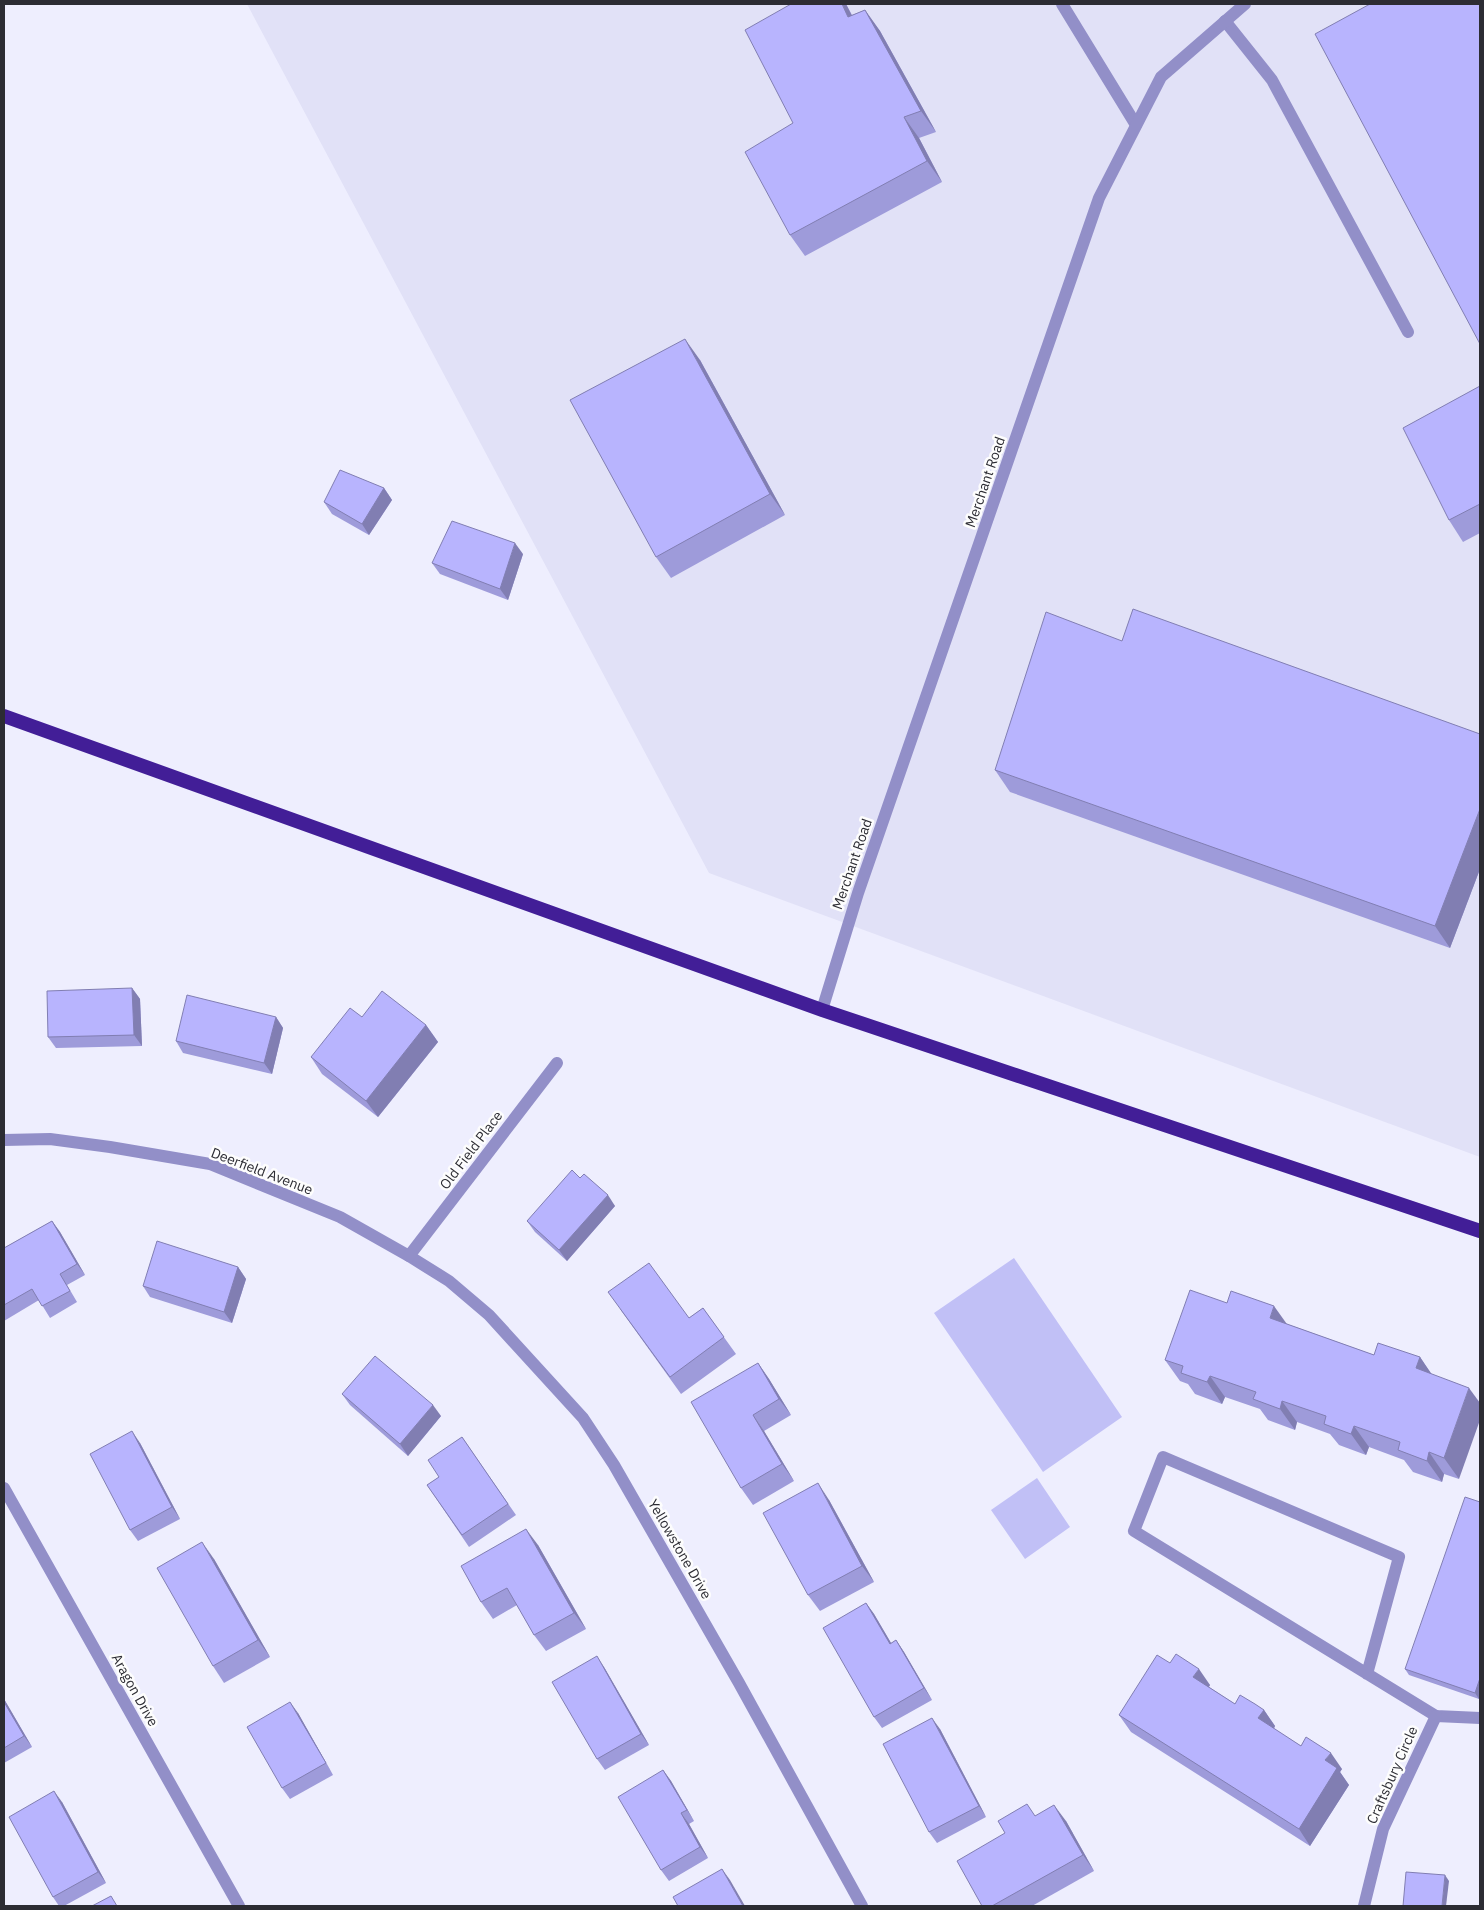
<svg xmlns="http://www.w3.org/2000/svg" width="1484" height="1910" viewBox="0 0 1484 1910" font-family="'IBM Plex Sans',sans-serif">
<rect width="100%" height="100%" fill="#eeeefe"/>
<!-- built -->
<polygon fill="#e1e1f7" points="247,4 1480,4 1480,1157 709,873"/>
<!-- green -->
<g fill="#c1c0f6">
<polygon points="1014,1258 1122,1417 1043,1472 934,1313"/>
<polygon points="1037,1478 1070,1527 1025,1559 991,1510"/>
</g>
<g fill="none" stroke-linecap="round" stroke-linejoin="round">
<!-- service -->
<g stroke="#928fc8" stroke-width="12">
<polyline points="1062,4 1136,125"/>
<polyline points="1225,21 1272,80 1408,332"/>
<polyline points="1367,1674 1399,1557 1163,1457 1134,1531 1436,1716 1480,1718"/>
</g>
<!-- minor -->
<g stroke="#928fc8" stroke-width="12">
<polyline points="4,1140 50,1139 110,1147 210,1164 340,1217 409,1256 449,1281 489,1315 583,1418 614,1465 739,1683 862,1906"/>
<polyline points="409,1256 557,1063"/>
<polyline points="4,1488 239,1906"/>
<polyline points="1364,1906 1383,1829 1436,1716"/>
</g>
<!-- tertiary -->
<polyline stroke="#928fc8" stroke-width="12" points="822,1010 858,893 1099,198 1161,77 1245,4"/>
<!-- trunk -->
<polyline stroke="#421e97" stroke-width="14" points="4,716 822,1010 1480,1231"/>
</g>
<!-- wall -->
<g fill="#9e9bda">
<polygon points="846,4 852,15 865,10 880,31 936,132 919,138 942,182 805,256 790,235 793,123"/>
<polygon points="700,360 785,515 671,578 656,557"/>
<polygon points="1480,386 1480,533 1463,542 1449,520"/>
<polygon points="384,488 392,500 369,535 332,514 324,502"/>
<polygon points="523,554 508,600 440,574 432,563"/>
<polygon points="1122,641 1480,734 1480,869 1450,948 1010,792 995,770"/>
<polygon points="132,988 140,999 142,1046 56,1048 48,1037"/>
<polygon points="276,1017 283,1028 272,1074 183,1053 176,1041"/>
<polygon points="426,1025 438,1042 378,1117 322,1074 311,1057"/>
<polygon points="580,1178 615,1206 567,1261 535,1232 527,1221"/>
<polygon points="52,1221 60,1232 85,1275 67,1285 77,1302 50,1318 39,1300 4,1321 4,1248"/>
<polygon points="238,1267 246,1279 232,1323 150,1297 143,1286"/>
<polygon points="703,1308 736,1354 681,1394 620,1309 689,1318"/>
<polygon points="1287,1324 1374,1355 1420,1357 1431,1374 1459,1479 1444,1474 1442,1482 1413,1472 1404,1460 1369,1447 1366,1455 1339,1445 1330,1434 1297,1422 1295,1430 1268,1420 1260,1409 1225,1397 1222,1404 1195,1394 1188,1384 1180,1381 1165,1360"/>
<polygon points="758,1363 769,1379 791,1415 764,1431 794,1481 753,1505 741,1488"/>
<polygon points="342,1394 441,1416 408,1456 350,1405"/>
<polygon points="462,1437 516,1515 469,1547 427,1485 439,1477"/>
<polygon points="140,1443 180,1519 138,1541 130,1530"/>
<polygon points="829,1500 874,1582 820,1611 808,1595"/>
<polygon points="1480,1502 1480,1695 1479,1699 1409,1675 1405,1669"/>
<polygon points="538,1545 586,1629 546,1651 534,1635 517,1605 493,1619 481,1602"/>
<polygon points="214,1559 270,1657 224,1683 213,1666"/>
<polygon points="866,1603 874,1614 891,1643 896,1640 904,1652 932,1700 882,1728 874,1717"/>
<polygon points="1170,1663 1210,1685 1209,1687 1235,1704 1264,1710 1275,1726 1274,1729 1301,1746 1342,1769 1340,1772 1349,1785 1310,1846 1131,1732 1119,1715"/>
<polygon points="604,1667 649,1745 605,1770 597,1759"/>
<polygon points="4,1699 32,1747 4,1763"/>
<polygon points="298,1713 333,1775 290,1799 282,1788"/>
<polygon points="940,1729 986,1817 937,1843 929,1832"/>
<polygon points="663,1770 671,1781 694,1821 689,1824 708,1858 669,1881 661,1870"/>
<polygon points="62,1802 106,1883 64,1906 59,1906 53,1897"/>
<polygon points="1036,1816 1066,1821 1094,1871 1032,1906 982,1906"/>
</g>
<!-- shaded-wall -->
<g fill="#817eb2">
<polygon points="842,4 846,4 863,38 848,17"/>
<polygon points="865,10 880,31 936,132 921,111"/>
<polygon points="904,117 919,138 942,182 927,161"/>
<polygon points="685,339 700,360 785,515 770,494"/>
<polygon points="384,488 392,500 369,535 362,524"/>
<polygon points="515,543 523,554 508,600 500,589"/>
<polygon points="1480,809 1480,869 1450,948 1435,926"/>
<polygon points="132,988 140,999 142,1046 134,1035"/>
<polygon points="276,1017 283,1028 272,1074 264,1063"/>
<polygon points="426,1025 438,1042 378,1117 366,1101"/>
<polygon points="608,1195 615,1206 567,1261 559,1250"/>
<polygon points="52,1221 60,1232 85,1275 77,1264"/>
<polygon points="238,1267 246,1279 232,1323 224,1312"/>
<polygon points="1274,1306 1289,1327 1270,1318"/>
<polygon points="1420,1357 1435,1379 1416,1368"/>
<polygon points="758,1363 769,1379 791,1415 779,1399"/>
<polygon points="1210,1376 1225,1397 1222,1404 1207,1382"/>
<polygon points="1469,1388 1480,1403 1480,1420 1459,1479 1444,1458"/>
<polygon points="1282,1401 1297,1422 1295,1430 1280,1409"/>
<polygon points="433,1405 441,1416 408,1456 400,1444"/>
<polygon points="753,1415 764,1431 794,1481 782,1464"/>
<polygon points="1354,1426 1369,1447 1366,1455 1351,1434"/>
<polygon points="132,1431 140,1443 180,1519 172,1507"/>
<polygon points="1429,1452 1444,1474 1442,1482 1427,1461"/>
<polygon points="818,1483 829,1500 874,1582 862,1566"/>
<polygon points="526,1529 538,1545 586,1629 574,1613"/>
<polygon points="202,1542 214,1559 270,1657 258,1640"/>
<polygon points="866,1603 874,1614 898,1655 890,1644"/>
<polygon points="896,1640 904,1652 932,1700 924,1688"/>
<polygon points="597,1656 604,1667 649,1745 641,1734"/>
<polygon points="1199,1669 1210,1685 1204,1694 1193,1677"/>
<polygon points="1480,1678 1480,1695 1479,1699 1475,1693"/>
<polygon points="4,1699 32,1747 24,1736 4,1702"/>
<polygon points="290,1702 298,1713 333,1775 326,1763"/>
<polygon points="1264,1710 1275,1726 1270,1735 1258,1718"/>
<polygon points="932,1718 940,1729 986,1817 979,1806"/>
<polygon points="1331,1753 1342,1769 1340,1772 1349,1785 1310,1846 1299,1829 1325,1760"/>
<polygon points="663,1770 671,1781 694,1821 687,1810"/>
<polygon points="54,1791 62,1802 106,1883 98,1872"/>
<polygon points="1054,1805 1066,1821 1094,1871 1083,1855"/>
<polygon points="681,1813 689,1824 708,1858 700,1847"/>
<polygon points="722,1869 730,1880 745,1906 743,1906"/>
<polygon points="1445,1875 1449,1881 1446,1906 1442,1906"/>
</g>
<!-- building -->
<g fill="#b8b4fe" stroke="#817eb2">
<polygon points="791,4 842,4 848,17 865,10 921,111 904,117 927,161 790,235 745,152 793,123 745,30"/>
<polygon points="1370,4 1480,4 1480,344 1315,34"/>
<polygon points="685,339 770,494 656,557 570,400"/>
<polygon points="1480,386 1480,504 1449,520 1403,428"/>
<polygon points="340,470 384,488 362,524 324,502"/>
<polygon points="452,521 515,543 500,589 432,563"/>
<polygon points="1133,609 1480,734 1480,809 1435,926 995,770 1046,612 1122,641"/>
<polygon points="132,988 134,1035 48,1037 47,991"/>
<polygon points="382,991 426,1025 366,1101 311,1057 350,1008 362,1017"/>
<polygon points="187,995 276,1017 264,1063 176,1041"/>
<polygon points="572,1170 580,1178 584,1174 608,1195 559,1250 527,1221"/>
<polygon points="52,1221 77,1264 60,1274 70,1291 42,1306 32,1289 4,1305 4,1248"/>
<polygon points="157,1241 238,1267 224,1312 143,1286"/>
<polygon points="649,1263 689,1318 703,1308 724,1337 670,1377 608,1292"/>
<polygon points="1190,1290 1227,1303 1231,1291 1274,1306 1270,1318 1374,1355 1378,1343 1420,1357 1416,1368 1469,1388 1444,1458 1429,1452 1427,1461 1398,1450 1400,1442 1354,1426 1351,1434 1324,1424 1326,1416 1282,1401 1280,1409 1253,1399 1256,1392 1210,1376 1207,1382 1181,1373 1183,1366 1165,1360"/>
<polygon points="375,1356 433,1405 400,1444 342,1394"/>
<polygon points="758,1363 779,1399 753,1415 782,1464 741,1488 691,1402"/>
<polygon points="132,1431 172,1507 130,1530 90,1454"/>
<polygon points="462,1437 508,1504 462,1535 427,1485 439,1477 428,1460"/>
<polygon points="818,1483 862,1566 808,1595 763,1513"/>
<polygon points="1465,1497 1480,1502 1480,1678 1475,1693 1405,1669"/>
<polygon points="526,1529 574,1613 534,1635 507,1588 481,1602 461,1566"/>
<polygon points="202,1542 258,1640 213,1666 157,1568"/>
<polygon points="866,1603 890,1644 896,1640 924,1688 874,1717 823,1628"/>
<polygon points="1176,1654 1199,1669 1193,1677 1235,1704 1240,1695 1255,1704 1264,1710 1258,1718 1301,1746 1306,1737 1331,1753 1325,1760 1337,1768 1299,1829 1119,1715 1157,1655 1170,1663"/>
<polygon points="597,1656 641,1734 597,1759 552,1682"/>
<polygon points="4,1702 24,1736 4,1748"/>
<polygon points="290,1702 326,1763 282,1788 247,1727"/>
<polygon points="932,1718 979,1806 929,1832 883,1744"/>
<polygon points="663,1770 687,1810 681,1813 700,1847 661,1870 618,1797"/>
<polygon points="54,1791 98,1872 53,1897 9,1817"/>
<polygon points="1027,1804 1035,1816 1054,1805 1083,1855 992,1906 982,1906 957,1861 1005,1833 998,1821"/>
<polygon points="722,1869 743,1906 678,1906 673,1897"/>
<polygon points="1406,1872 1445,1875 1442,1906 1403,1906"/>
<polygon points="111,1896 117,1906 92,1906"/>
</g>
<g text-anchor="middle" stroke-width="5" stroke-linejoin="round" paint-order="stroke">
<!-- street labels -->
<g font-size="14" fill="#2c2c33" stroke="#fdfdfd">
<text transform="translate(985 482) rotate(-71)" y="5">Merchant Road</text>
<text transform="translate(852 864) rotate(-71)" y="5">Merchant Road</text>
<text transform="translate(471 1150) rotate(-53)" y="5">Old Field Place</text>
<text transform="translate(262 1171) rotate(21)" y="5">Deerfield Avenue</text>
<text transform="translate(680 1549) rotate(60)" y="5">Yellowstone Drive</text>
<text transform="translate(135 1690) rotate(61)" y="5">Aragon Drive</text>
<text transform="translate(1392 1775) rotate(-66)" y="5">Craftsbury Circle</text>
</g>
</g>
<!-- border -->
<rect width="1484" height="1910" fill="none" stroke="#2c2c33" stroke-width="10"/>
</svg>
